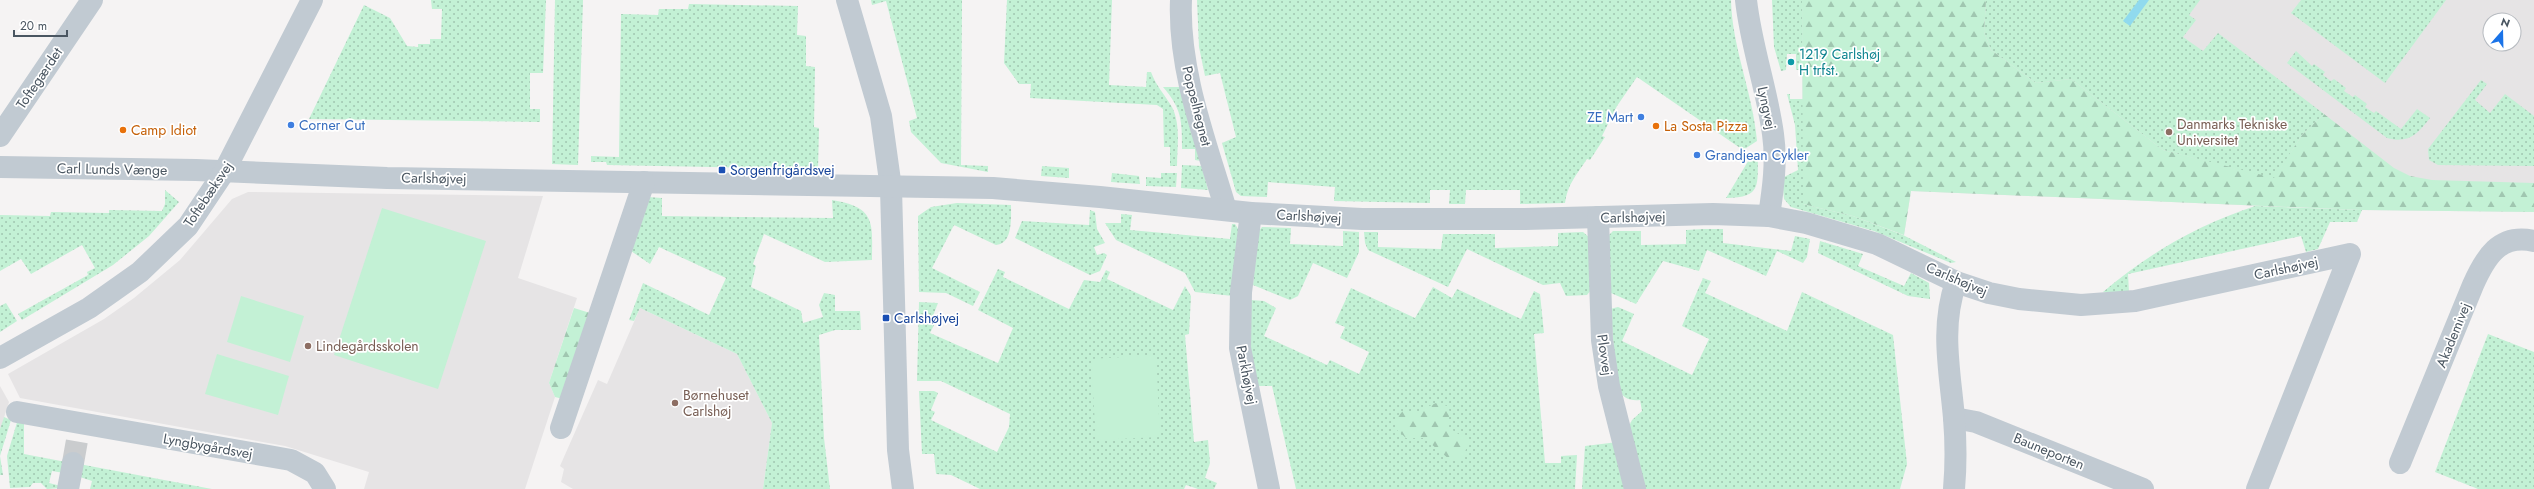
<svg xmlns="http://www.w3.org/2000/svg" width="2534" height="489" viewBox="0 0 2534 489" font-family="Jost,sans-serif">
<defs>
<pattern id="green-dots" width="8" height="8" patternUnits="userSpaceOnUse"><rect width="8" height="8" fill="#c3f1d5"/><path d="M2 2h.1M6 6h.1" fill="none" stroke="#a0c6b0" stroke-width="1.8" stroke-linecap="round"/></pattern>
<pattern id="forest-firs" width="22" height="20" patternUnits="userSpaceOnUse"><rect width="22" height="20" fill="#c3f1d5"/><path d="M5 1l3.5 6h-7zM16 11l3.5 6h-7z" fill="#a0c6b0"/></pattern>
</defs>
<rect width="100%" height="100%" fill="#f5f3f3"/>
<!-- education -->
<g fill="#e6e4e5" fill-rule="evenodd">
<path d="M1802,0h732v212l-172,-2 -451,-19 -7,44 -51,-19 -50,-12zM2490,20h24v24h-24z"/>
<polygon points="248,192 543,196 518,278 577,298 549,383 555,397 525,489 364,489 369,472 285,446 20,398 8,374 104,319 134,298 180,260 232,199"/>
<polygon points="640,308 737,354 772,423 763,489 573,489 561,482 564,469 560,466 598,380 607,384"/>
<polygon points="0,386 9,402 0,430"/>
</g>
<!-- green -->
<g fill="url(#green-dots)">
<polygon points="431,0 546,0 543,73 530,73 530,109 540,109 540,122 309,119 364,5 390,18 407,46 418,47 418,44 430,44 430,39 441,39 442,9 432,9"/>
<polygon points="555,0 583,0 578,165 552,164"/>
<polygon points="871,0 962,0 961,165 988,166 988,172 941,163 911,132 909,121 917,118 886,1 872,5"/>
<path d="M1007,0h105l-3,85 37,2 1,-15h4c5,14 14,23 21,35 9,18 5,40 5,59h-7v-19h-6l-1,-38 -6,-4 -127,-7 1,-14h-12l-15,-21z"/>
<path d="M1197,0h534c1,48 22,93 26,141l-14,9 -106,-73 -20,29 -15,30 3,1 -15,23 -3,-1c-10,15 -20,26 -22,44l-45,1v-14h-54l-1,14h-16l1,-14h-20v13l-96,-2 1,-14 -67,-5 -1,15 -26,-1 -5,-4 -14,-49 14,-6 -16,-64 -15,3 -6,-29z"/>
<polygon points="1772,0 1802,0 1803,70 1796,70 1796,54 1787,54 1786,70 1781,71 1774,47"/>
<polygon points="1986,0 2200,0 2189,15 2196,20 2183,37 2203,51 2218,33 2324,114 2302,135 2274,179 2163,150 2071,79 2036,83 1991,50 1984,32"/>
<polygon points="2301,0 2446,0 2385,83 2291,13"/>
<polygon points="689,4 798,6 797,35 806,36 806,66 815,67 814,127 819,128 818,169 607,165 606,162 591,162 591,156 619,157 621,14 658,15 659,9 688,9"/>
<path d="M2296,51l16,15 2,-2 11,8 -2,3 8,6 3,-2 12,9 -2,3 9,6 2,-2 12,9 -2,3 9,6 2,-2 25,18 16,-20 13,9c-12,16 -22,26 -43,20l-100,-75z"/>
<polygon points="2481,80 2487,84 2475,100 2490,113 2505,94 2534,116 2534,166 2438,165 2429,160 2428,149"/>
<path d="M1163,87h17l21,74 -6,-1v-11h-13c0,-28 0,-40 -19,-62z"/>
<polygon points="1787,94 1790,94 1790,99 1803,99 1803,204 1853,216 1903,235 1956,262 1951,263 1874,231 1791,207 1784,199 1782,178 1798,170 1795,125"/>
<path d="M1753,153l5,1c-1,30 5,44 -32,44z"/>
<polygon points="1182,165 1202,166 1208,190 1181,188"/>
<polygon points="1042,166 1069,168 1069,178 1041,176"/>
<polygon points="1112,173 1139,176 1140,184 1111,182"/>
<polygon points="1161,173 1177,173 1176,187 1146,186 1146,177 1161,178"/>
<polygon points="165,190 179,202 149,236 113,265 22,320 18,314 88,275 87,272 95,268 82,245 31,274 21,259 0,271 0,215 50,216 51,212 109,213 109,210 162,211 165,204"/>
<path d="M648,197l14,1v18l171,2 -1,-18c45,7 40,24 40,60l-47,2 -61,-28 -11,30 3,2 -5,21 50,24 2,12 20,-6 -4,-12 5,-12 11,2v16h25l1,19h-26l-16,5 5,103 6,51h-67l9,-66 -35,-69 -97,-46 -6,13 -5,-1 14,-37 66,32 17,-37 -67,-31 -9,17 -19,-13z"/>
<path d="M957,203l54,2c0,13 2,39 -15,40l-42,-20 -22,43 48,24 -7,14 -27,-13 -27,-1 -1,-76 13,-9z"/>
<path d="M2255,206l107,4 -5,12h-27l-12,27 -12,3 -5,-16 -173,38 1,18h-26c46,-39 95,-67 152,-86z"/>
<polygon points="1090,210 1095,212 1097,229 1105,243 1094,247 1097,255 1104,253 1107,255 1100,271 1090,275 1015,238 1022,221 1089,225"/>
<polygon points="1121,214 1132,215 1130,230 1230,239 1232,224 1235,224 1240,232 1233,296 1195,292 1185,273 1116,240 1105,223 1121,223"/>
<polygon points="1262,227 1291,228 1290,244 1343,246 1343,231 1359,232 1359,252 1347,278 1313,263 1298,296 1290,300 1253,285 1258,232"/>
<polygon points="1703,229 1723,229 1723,243 1791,251 1795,236 1810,239 1807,257 1803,263 1777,251 1766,276 1707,250 1699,271 1663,261 1636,304 1611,293 1608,236 1613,231 1641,231 1641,245 1686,244 1686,230"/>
<polygon points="1364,232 1378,232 1378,247 1441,249 1443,234 1495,234 1495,248 1558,246 1558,233 1583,232 1590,238 1591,290 1587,295 1566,296 1560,283 1543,285 1467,249 1448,287 1368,250 1365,243"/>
<polygon points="1820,241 1863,254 1858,266 1904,286 1911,273 1929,283 1930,299 1908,296 1818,253"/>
<polygon points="998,269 1005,272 1003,277 1069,309 1084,280 1100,282 1106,270 1110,272 1107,279 1173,310 1185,286 1191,296 1189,334 1185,335 1194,442 1208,440 1210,463 1205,478 1217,483 1214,489 1198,489 1186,485 1184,489 980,489 951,475 936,474 934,454 922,454 919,391 934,391 938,393 931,410 935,412 931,420 997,452 1009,427 1010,414 941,381 917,381 919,302 938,303 931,321 935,323 930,333 998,363 1013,328 978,310"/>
<path d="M1703,278l8,3 -6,12 82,38 15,-39 91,43 14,129 -7,25h-257l-14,-63 3,-6 10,-9 -2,-11c-11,1 -17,-2 -22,-11l-8,-80 8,-2 16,7 -12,27 70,34 17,-36 -27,-13z"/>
<polygon points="1433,287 1452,298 1457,289 1521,319 1534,291 1540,294 1544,333 1534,334 1545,463 1561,463 1561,456 1577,455 1575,489 1296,489 1272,386 1259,386 1254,380 1251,370 1251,300 1264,301 1276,308 1264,336 1327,365 1330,360 1359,374 1369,352 1340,338 1345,327 1335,323 1351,288 1415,318"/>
<polygon points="6,303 17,321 0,332 0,306"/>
<polygon points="2488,334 2534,352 2534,489 2478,489 2435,472"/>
<polygon points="4,417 11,420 0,456 3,475 0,475 0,429"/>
<polygon points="18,419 24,420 24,454 66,462 64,473 52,471 49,483 61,486 61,488 47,489 41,483 33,483 30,487 10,488 7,456"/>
<polygon points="1618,442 1628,489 1582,489 1585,446"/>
<polygon points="79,464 212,489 90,489 92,481 77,476"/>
</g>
<!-- forest -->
<g fill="url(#forest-firs)">
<polygon points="1802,0 1986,0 1984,32 1991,50 2036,83 2071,79 2163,150 2274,178 2302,135 2324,114 2394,168 2410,176 2432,180 2534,183 2534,212 2362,210 1911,191 1904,235 1853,216 1803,204"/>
<polygon points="574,308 590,313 563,399 555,397 549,383"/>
<path d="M1436,403l11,3 3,6 -3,12c5,9 16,10 22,18l-7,17h-13l-25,-21h-18l-10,-9 -1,-10 8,-8h16z"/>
</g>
<!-- pitch -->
<g fill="#c3f1d5">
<polygon points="382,208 486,241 438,389 334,355"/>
<polygon points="241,296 304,316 290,362 227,342"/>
<polygon points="217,354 289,376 278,415 205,394"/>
<polygon points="1156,355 1160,437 1096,440 1091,359"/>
</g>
<!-- water -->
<polygon fill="#90daee" points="2139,0 2149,0 2130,26 2123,21"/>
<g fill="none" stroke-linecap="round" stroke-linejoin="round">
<!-- minor-tunnel -->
<polyline stroke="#caccce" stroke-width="22" stroke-dasharray="22 11" stroke-linecap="butt" points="73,463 79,429"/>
<!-- minor -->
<g stroke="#c1cad2" stroke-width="22">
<polyline points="847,0 881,116 891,188 898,450 903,489"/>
<path d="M1181,0c-3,71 25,142 45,210"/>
<path d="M1746,0c5,46 21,89 27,134 4,28 0,55 -4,82"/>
<polyline points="0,136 92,0"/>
<polyline points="0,167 196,170 387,178 993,188 1100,197 1251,213 1362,219 1525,219 1713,214 1769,216 1806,223 1877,244 1956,282 1989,293 2019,299 2081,305 2135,301 2350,254 2257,489"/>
<polyline points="1251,213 1241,292 1240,348 1269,489"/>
<polyline points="1598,217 1602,340 1609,386 1635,489"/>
<polyline points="0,358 89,308 140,272 188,226 224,172 312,0"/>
<polyline points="17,412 291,460 315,473 325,489"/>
<polyline points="1954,418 1976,422 2143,489"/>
<polyline points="561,428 644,182"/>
<path d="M2400,463l73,-178c12,-27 26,-52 61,-44"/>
<polyline points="68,489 73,463"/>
<path d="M1954,489c2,-23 2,-47 0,-71 -4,-47 -14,-90 2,-136"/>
</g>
</g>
<!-- markers -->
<circle fill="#0f9aa8" stroke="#fff" stroke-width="1.5" cx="1791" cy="62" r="4"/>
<g fill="#3f7fe0" stroke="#fff" stroke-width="1.5">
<circle cx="1641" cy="117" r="4"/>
<circle cx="291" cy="125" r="4"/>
<circle cx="1697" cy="155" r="4"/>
</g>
<g fill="#e8710a" stroke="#fff" stroke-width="1.5">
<circle cx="1656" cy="126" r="4"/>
<circle cx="123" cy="130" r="4"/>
</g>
<g fill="#8d6e63" stroke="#fff" stroke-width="1.5">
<circle cx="2169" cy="132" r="4"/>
<circle cx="308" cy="346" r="4"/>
<circle cx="675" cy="403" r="4"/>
</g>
<g fill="#1a4fb4" stroke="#fff" stroke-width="1.5">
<rect x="718" y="166" width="8" height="8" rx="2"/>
<rect x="882" y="314" width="8" height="8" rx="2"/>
</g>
<g text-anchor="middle" stroke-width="3.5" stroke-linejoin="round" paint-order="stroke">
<!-- culture labels -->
<g font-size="14" fill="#0d838f" stroke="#fff" text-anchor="start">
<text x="1799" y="59">1219 Carlshøj<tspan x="1799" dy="16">H trfst.</tspan></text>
</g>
<!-- street labels -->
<g font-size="14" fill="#4a5661" stroke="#fff">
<text transform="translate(39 78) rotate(-56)" y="5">Toftegærdet</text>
<text transform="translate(1197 106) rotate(76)" y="5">Poppelhegnet</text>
<text transform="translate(1767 108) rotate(78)" y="5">Lyngvej</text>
<text transform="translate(112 169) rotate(1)" y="5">Carl Lunds Vænge</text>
<text transform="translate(434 178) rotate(1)" y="5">Carlshøjvej</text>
<text transform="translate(208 194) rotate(-56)" y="5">Toftebæksvej</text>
<text transform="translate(1309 216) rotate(3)" y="5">Carlshøjvej</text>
<text transform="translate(1633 217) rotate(-1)" y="5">Carlshøjvej</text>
<text transform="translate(2286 268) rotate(-12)" y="5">Carlshøjvej</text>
<text transform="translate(1957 279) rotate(23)" y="5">Carlshøjvej</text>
<text transform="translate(2453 335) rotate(-68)" y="5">Akademivej</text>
<text transform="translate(1605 355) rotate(82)" y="5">Plovvej</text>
<text transform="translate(1247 375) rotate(79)" y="5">Parkhøjvej</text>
<text transform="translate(208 446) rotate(10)" y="5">Lyngbygårdsvej</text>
<text transform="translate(2049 451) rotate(22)" y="5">Bauneporten</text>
</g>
<!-- shop labels -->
<g font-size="14" fill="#366cbe" stroke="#fff" text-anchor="start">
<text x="1633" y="122" text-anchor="end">ZE Mart</text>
<text x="299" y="130">Corner Cut</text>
<text x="1705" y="160">Grandjean Cykler</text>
</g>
<!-- education labels -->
<g font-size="14" fill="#785e54" stroke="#fff" text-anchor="start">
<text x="2177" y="129">Danmarks Tekniske<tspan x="2177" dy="16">Universitet</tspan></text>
<text x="316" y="351">Lindegårdsskolen</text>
<text x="683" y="400">Børnehuset<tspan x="683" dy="16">Carlshøj</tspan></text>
</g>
<!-- food labels -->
<g font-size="14" fill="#c56008" stroke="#fff" text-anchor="start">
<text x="1664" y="131">La Sosta Pizza</text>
<text x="131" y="135">Camp Idiot</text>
</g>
<!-- transit labels -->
<g font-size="14" fill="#164399" stroke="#fff" text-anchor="start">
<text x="730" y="175">Sorgenfrigårdsvej</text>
<text x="894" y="323">Carlshøjvej</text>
</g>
</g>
<!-- north arrow -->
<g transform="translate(2502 32) rotate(20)"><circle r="19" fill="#ffffff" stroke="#b7bbc0"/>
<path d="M0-3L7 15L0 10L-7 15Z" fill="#1a73e8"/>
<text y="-6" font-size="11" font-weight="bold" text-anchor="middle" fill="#4a5661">N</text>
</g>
<!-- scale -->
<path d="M14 30v6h53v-6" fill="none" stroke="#4a5661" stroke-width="2"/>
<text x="20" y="30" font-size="12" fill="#4a5661" stroke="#ffffff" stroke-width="3" paint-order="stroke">20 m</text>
</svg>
